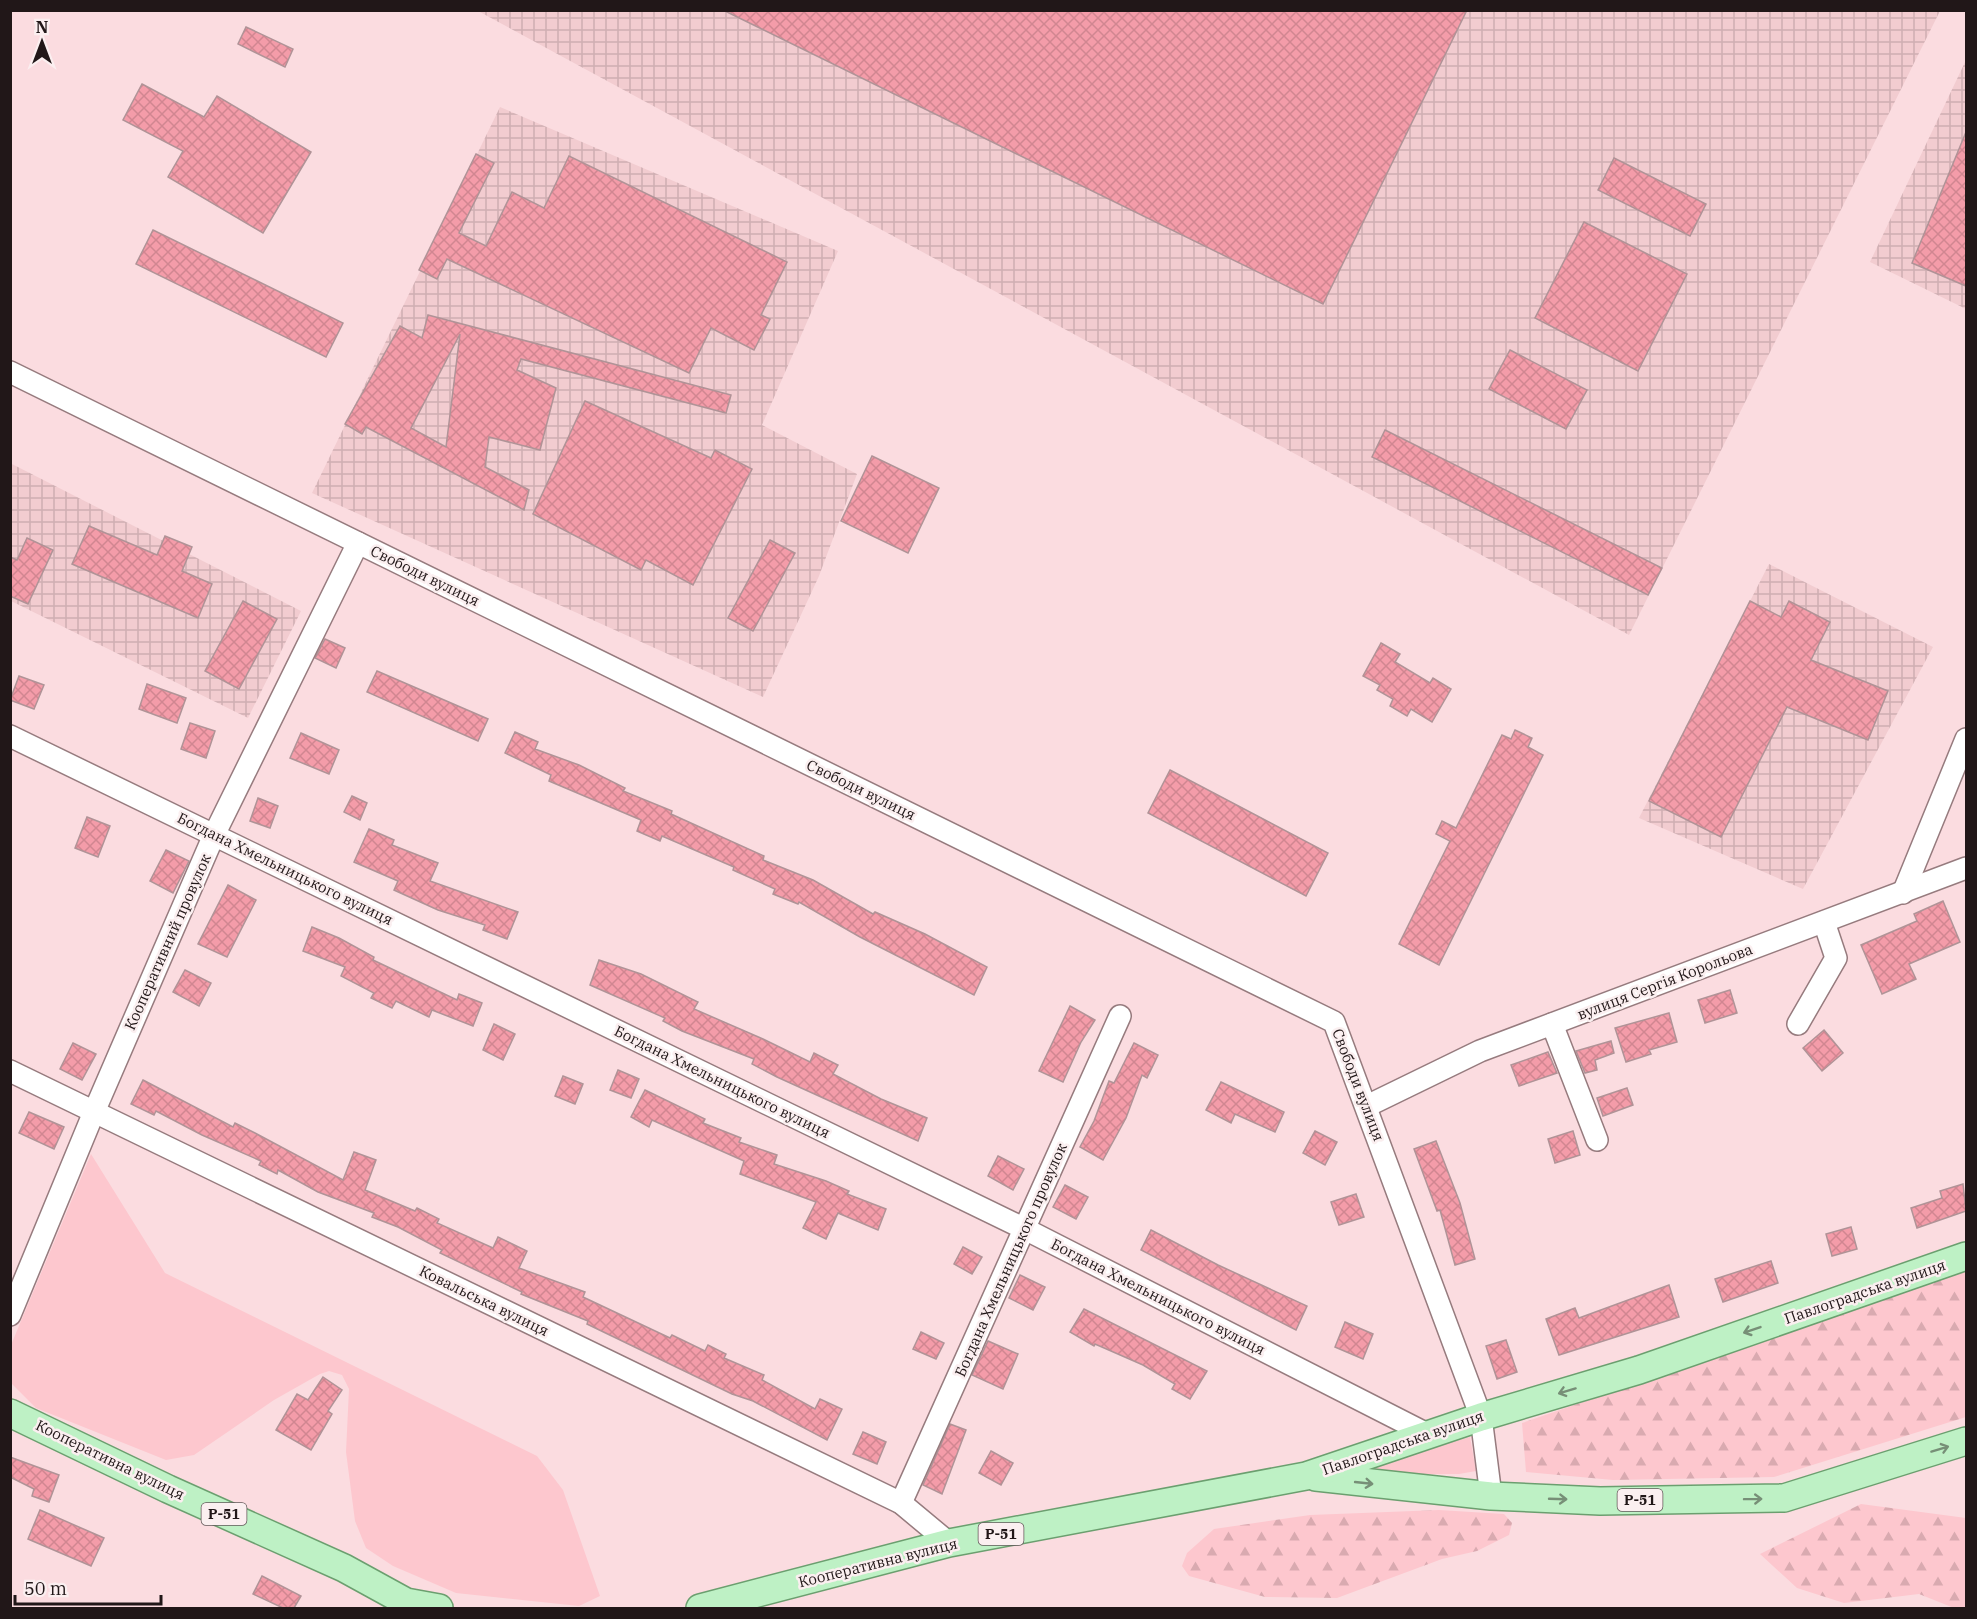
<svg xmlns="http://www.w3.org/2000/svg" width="1977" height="1619" viewBox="0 0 1977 1619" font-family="'IBM Plex Serif',serif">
<defs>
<pattern id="industrial-grid" width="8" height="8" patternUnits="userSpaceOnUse" patternTransform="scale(1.5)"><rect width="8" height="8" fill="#f2ccd0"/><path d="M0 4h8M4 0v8" fill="none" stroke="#cfaeb2"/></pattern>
<pattern id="forest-firs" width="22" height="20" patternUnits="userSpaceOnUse" patternTransform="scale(1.5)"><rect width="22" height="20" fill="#fdc7ce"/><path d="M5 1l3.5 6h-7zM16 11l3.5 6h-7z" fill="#d9aab0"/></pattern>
<pattern id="building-cross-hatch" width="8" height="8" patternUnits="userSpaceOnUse" patternTransform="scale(1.5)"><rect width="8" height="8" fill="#f49ca9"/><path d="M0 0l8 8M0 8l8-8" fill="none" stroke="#d18691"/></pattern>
</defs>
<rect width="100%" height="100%" fill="#fbdce0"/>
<!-- industrial -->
<g fill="url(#industrial-grid)">
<polygon points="478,11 1940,11 1629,635"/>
<polygon points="1966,60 1966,309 1870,262"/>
<polygon points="500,107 838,251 762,425 857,474 819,576 763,697 312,493"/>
<polygon points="10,463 301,611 248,718 11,601"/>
<polygon points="1769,564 1933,647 1803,889 1639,818"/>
</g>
<!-- grass -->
<g fill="#fdc7ce">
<polygon points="91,1154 165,1273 537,1456 563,1490 600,1596 579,1606 456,1593 393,1566 366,1548 355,1521 346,1452 349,1389 342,1375 329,1371 320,1374 274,1400 194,1455 166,1460 36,1408 11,1383 11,1345"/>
<polygon points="1470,1437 1476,1471 1459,1474 1372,1474 1372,1465"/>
</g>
<!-- forest -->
<g fill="url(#forest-firs)">
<polygon points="1966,1271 1966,1417 1774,1477 1613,1480 1526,1472 1522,1423"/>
<polygon points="1861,1504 1966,1518 1966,1608 1954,1608 1919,1594 1844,1603 1797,1588 1760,1554"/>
<polygon points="1439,1510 1504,1514 1512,1523 1509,1535 1477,1551 1442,1559 1337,1598 1265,1597 1189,1576 1182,1566 1187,1553 1214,1529 1310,1515"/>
</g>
<!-- building -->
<g fill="url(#building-cross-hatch)" stroke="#b09397" stroke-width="1.5" fill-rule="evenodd">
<polygon points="723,10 1467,10 1323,304"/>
<polygon points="246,27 293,49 285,67 238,44"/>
<polygon points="142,84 204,117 217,96 311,152 263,233 168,177 183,151 123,120"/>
<polygon points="1966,132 1966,286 1912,263"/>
<polygon points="476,154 494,163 459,233 486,246 512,192 544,208 569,156 787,262 761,315 770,319 754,350 711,328 689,373 447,259 437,279 419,270"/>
<polygon points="1614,158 1706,204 1690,236 1598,190"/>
<polygon points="1584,222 1687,274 1638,371 1535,318"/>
<polygon points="153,230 343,323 326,357 136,264"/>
<path d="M428,315l303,80 -5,18 -205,-54 -4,11 39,18 -16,62 -51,-13 -4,30 44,23 -5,20 -158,-83 -4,7 -17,-10 55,-98 22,12zM460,334l-14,113 -35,-19z"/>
<polygon points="1510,350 1587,390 1566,429 1489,389"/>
<polygon points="585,401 711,458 715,450 752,469 693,585 646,560 641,570 533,514"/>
<polygon points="1385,430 1662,568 1648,595 1372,457"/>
<polygon points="872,456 939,488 908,553 841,521"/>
<polygon points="89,526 157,555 165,536 192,547 182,571 212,584 198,618 72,564"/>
<polygon points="27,538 53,550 28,604 10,596 10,557 17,560"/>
<polygon points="770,540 795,553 753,631 728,618"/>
<polygon points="243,601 277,619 239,689 205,671"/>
<polygon points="1750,601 1781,617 1789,601 1830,622 1811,660 1888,691 1868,740 1787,707 1721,837 1649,801"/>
<polygon points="325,639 345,648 336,668 315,658"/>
<polygon points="1381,643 1400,654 1395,662 1430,683 1433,678 1451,689 1432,722 1411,709 1407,716 1390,706 1393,699 1377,690 1380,685 1363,676"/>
<polygon points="377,671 488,719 478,741 367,692"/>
<polygon points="19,676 44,685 34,709 10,700"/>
<polygon points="147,684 186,698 177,723 139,709"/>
<polygon points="190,723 215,731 206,758 181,749"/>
<polygon points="1515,730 1532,738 1528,747 1543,755 1439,965 1399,944 1450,841 1436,834 1442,821 1456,828 1502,735 1511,739"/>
<polygon points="515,732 538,742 535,749 579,765 625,788 623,791 672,811 671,814 764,856 763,860 813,880 873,914 875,912 925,934 987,967 974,995 860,937 799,902 798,904 773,894 775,889 733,870 734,867 662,836 660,841 637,831 641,820 549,781 551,775 505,753"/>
<polygon points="301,733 339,750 329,774 290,758"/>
<polygon points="1170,770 1328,853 1306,896 1148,813"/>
<polygon points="352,796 367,803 360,820 344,812"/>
<polygon points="258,798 278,806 270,828 250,821"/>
<polygon points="87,817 110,826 98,857 75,848"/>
<polygon points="369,829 394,840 392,845 438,863 430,881 518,912 507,939 483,930 485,925 438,910 394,890 398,881 354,862"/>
<polygon points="166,850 189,861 173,893 150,881"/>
<polygon points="228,885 256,900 227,957 198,944"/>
<polygon points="1943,901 1960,942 1909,964 1916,979 1882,994 1861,945 1917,921 1914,914"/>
<polygon points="312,927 339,938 374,957 373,960 457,1000 459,994 482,1003 473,1026 432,1010 429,1017 396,1001 392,1008 371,998 374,993 341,976 345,967 303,951"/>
<polygon points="599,960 641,974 698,1002 694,1009 763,1039 810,1062 814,1053 838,1065 833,1074 881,1099 927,1118 918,1141 777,1077 752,1064 754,1059 682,1031 663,1021 665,1018 590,985"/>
<polygon points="185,970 211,983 199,1006 173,992"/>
<polygon points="1730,990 1737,1013 1705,1023 1698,1000"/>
<polygon points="1070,1006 1095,1020 1081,1042 1063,1082 1039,1071"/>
<polygon points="1669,1013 1677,1042 1649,1050 1651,1054 1626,1062 1615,1028"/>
<polygon points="494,1024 515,1034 503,1060 483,1050"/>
<polygon points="1824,1030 1843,1053 1822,1071 1803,1048"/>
<polygon points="1611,1041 1614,1053 1595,1060 1597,1070 1585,1073 1576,1051"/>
<polygon points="73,1043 96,1054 82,1080 60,1069"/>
<polygon points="1134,1043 1158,1055 1147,1078 1142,1075 1126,1118 1103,1160 1080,1147 1094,1121 1109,1081 1114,1083"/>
<polygon points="1548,1052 1557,1073 1519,1086 1511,1065"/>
<polygon points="618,1070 639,1079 631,1098 610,1090"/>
<polygon points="563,1076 583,1084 575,1104 555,1096"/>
<polygon points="143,1080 233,1127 235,1123 255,1133 343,1180 354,1152 376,1160 365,1190 415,1211 417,1208 439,1219 437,1223 493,1248 498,1237 527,1251 519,1268 585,1292 583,1297 670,1338 672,1335 705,1351 708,1345 726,1354 724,1358 764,1375 762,1380 815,1409 820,1399 842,1409 827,1440 753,1401 732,1394 587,1324 588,1321 521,1294 522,1292 440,1253 442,1250 398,1227 372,1217 374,1213 318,1192 278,1170 277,1174 259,1165 261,1161 202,1135 156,1111 154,1115 131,1104"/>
<polygon points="1221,1082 1284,1112 1275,1132 1235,1114 1231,1123 1206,1110"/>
<polygon points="1627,1088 1633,1105 1603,1116 1597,1098"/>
<polygon points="645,1090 705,1119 703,1123 741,1138 739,1142 777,1155 774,1164 826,1181 849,1191 847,1194 886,1209 878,1230 838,1213 826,1239 803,1228 816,1202 740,1174 744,1161 652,1120 649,1127 631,1117"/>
<polygon points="29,1112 64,1127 54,1149 19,1133"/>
<polygon points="1315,1131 1337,1142 1325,1165 1303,1153"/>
<polygon points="1573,1131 1580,1155 1555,1163 1548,1139"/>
<polygon points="1436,1141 1460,1203 1475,1259 1455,1265 1440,1210 1437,1211 1414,1149"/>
<polygon points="998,1156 1024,1169 1013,1190 988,1176"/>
<polygon points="1963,1184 1966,1211 1917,1228 1911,1208 1942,1198 1940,1191"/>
<polygon points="1065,1185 1088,1197 1076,1219 1053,1207"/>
<polygon points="1356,1194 1364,1217 1339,1225 1331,1202"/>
<polygon points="1851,1227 1857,1249 1832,1256 1826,1234"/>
<polygon points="1151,1230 1218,1265 1307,1306 1296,1330 1141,1250"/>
<polygon points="963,1247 982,1257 972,1274 954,1264"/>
<polygon points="1771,1261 1778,1283 1723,1302 1715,1279"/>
<polygon points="1020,1275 1045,1287 1033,1310 1009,1298"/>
<polygon points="1669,1285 1679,1317 1559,1355 1546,1319 1575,1308 1579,1318"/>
<polygon points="1084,1309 1207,1371 1190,1399 1172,1389 1175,1384 1143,1365 1095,1344 1094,1346 1070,1332"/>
<polygon points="1345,1322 1373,1334 1363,1359 1335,1347"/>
<polygon points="921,1332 944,1343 936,1359 913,1349"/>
<polygon points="1506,1340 1517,1372 1497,1379 1486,1346"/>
<polygon points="988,1341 1018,1354 1003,1389 972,1375"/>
<polygon points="323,1377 342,1390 328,1411 332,1414 311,1450 276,1430 297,1394 308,1400"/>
<polygon points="950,1424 966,1430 942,1494 923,1485"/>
<polygon points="863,1432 886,1442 877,1464 853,1454"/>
<polygon points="991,1451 1013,1463 1001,1485 979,1473"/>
<polygon points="10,1457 59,1475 49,1502 32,1496 34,1489 10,1477"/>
<polygon points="40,1510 104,1538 91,1566 28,1539"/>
<polygon points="262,1576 301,1596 294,1608 283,1608 253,1594"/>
</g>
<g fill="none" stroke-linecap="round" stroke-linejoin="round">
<defs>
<g id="minor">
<polyline points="10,372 1334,1022 1481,1417 1491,1496"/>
<polyline points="10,736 1025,1229 1429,1435"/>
<polyline points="1903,893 1966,739"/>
<polyline points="1552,1024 1597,1140"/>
<polyline points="1798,1024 1836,958 1824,922"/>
<polyline points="10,1071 901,1503 949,1543"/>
<polyline points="1367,1106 1480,1051 1966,868"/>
<polyline points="10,1315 94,1112 214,835 358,543"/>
<polyline points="901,1503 1120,1016"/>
</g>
<g id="major">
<polyline points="10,1413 168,1489 344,1568 406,1602 439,1608"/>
<polyline points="1316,1477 1491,1496 1600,1501 1784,1498 1966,1441"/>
<polyline points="700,1608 949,1543 1306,1476 1481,1417 1639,1370 1966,1256"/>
</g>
</defs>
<!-- minor casing -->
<use href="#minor" stroke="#967b7e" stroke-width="24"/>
<!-- major casing -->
<use href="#major" stroke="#6b9f6f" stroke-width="30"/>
<!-- minor -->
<use href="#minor" stroke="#fff" stroke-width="21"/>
<!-- major -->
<use href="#major" stroke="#bef1c5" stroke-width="27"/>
</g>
<!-- one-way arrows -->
<defs><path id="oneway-shaft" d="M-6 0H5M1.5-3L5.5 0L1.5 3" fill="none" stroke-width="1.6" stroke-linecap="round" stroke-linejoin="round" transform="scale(1.5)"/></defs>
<g stroke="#778f77">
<use href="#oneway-shaft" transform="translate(1752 1330) rotate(161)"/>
<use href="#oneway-shaft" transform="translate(1567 1391) rotate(163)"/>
<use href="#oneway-shaft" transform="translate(1940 1449) rotate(-17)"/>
<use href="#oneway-shaft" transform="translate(1364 1483) rotate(6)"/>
<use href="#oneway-shaft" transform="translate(1558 1499) rotate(2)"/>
<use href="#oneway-shaft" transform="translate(1753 1499) rotate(-1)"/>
</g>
<g text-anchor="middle" stroke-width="5" stroke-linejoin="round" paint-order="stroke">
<!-- shield labels -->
<g fill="#fbeff0" stroke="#625859" stroke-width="1.5">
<rect x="1617.5" y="1489" width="45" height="22" rx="4.5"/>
<rect x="201.5" y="1503" width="45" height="22" rx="4.5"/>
<rect x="978.5" y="1523" width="45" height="22" rx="4.5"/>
</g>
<g font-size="14" font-weight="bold" fill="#211718">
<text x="1640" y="1505">Р-51</text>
<text x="224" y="1519">Р-51</text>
<text x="1001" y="1539">Р-51</text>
</g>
<!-- street labels -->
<g font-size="15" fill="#211718" stroke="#fbeff0">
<text transform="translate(425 576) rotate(26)" y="5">Свободи вулиця</text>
<text transform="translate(861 790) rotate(26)" y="5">Свободи вулиця</text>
<text transform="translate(285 869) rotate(26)" y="5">Богдана Хмельницького вулиця</text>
<text transform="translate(168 942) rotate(-66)" y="5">Кооперативний провулок</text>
<text transform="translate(1665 982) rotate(-21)" y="5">вулиця Сергія Корольова</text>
<text transform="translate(722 1082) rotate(26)" y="5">Богдана Хмельницького вулиця</text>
<text transform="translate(1358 1085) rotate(69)" y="5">Свободи вулиця</text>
<text transform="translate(1011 1260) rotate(-66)" y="5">Богдана Хмельницького провулок</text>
<text transform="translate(1865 1292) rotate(-19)" y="5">Павлоградська вулиця</text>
<text transform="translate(1158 1297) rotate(27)" y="5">Богдана Хмельницького вулиця</text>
<text transform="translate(484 1301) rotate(26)" y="5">Ковальська вулиця</text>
<text transform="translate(1403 1443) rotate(-19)" y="5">Павлоградська вулиця</text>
<text transform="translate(110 1460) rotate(26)" y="5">Кооперативна вулиця</text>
<text transform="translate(878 1563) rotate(-14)" y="5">Кооперативна вулиця</text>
</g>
</g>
<!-- border -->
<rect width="1977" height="1619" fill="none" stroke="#211718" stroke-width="24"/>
<!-- north arrow -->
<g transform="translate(42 42)" stroke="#fbeff0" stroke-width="4.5" paint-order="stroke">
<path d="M0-4.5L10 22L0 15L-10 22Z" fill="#211718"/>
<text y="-9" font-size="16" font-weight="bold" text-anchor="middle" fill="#211718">N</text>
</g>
<!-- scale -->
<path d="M15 1595v9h146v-9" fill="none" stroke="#211718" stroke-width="3"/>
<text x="24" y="1595" font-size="18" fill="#211718" stroke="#fbeff0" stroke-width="4.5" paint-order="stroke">50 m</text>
</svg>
